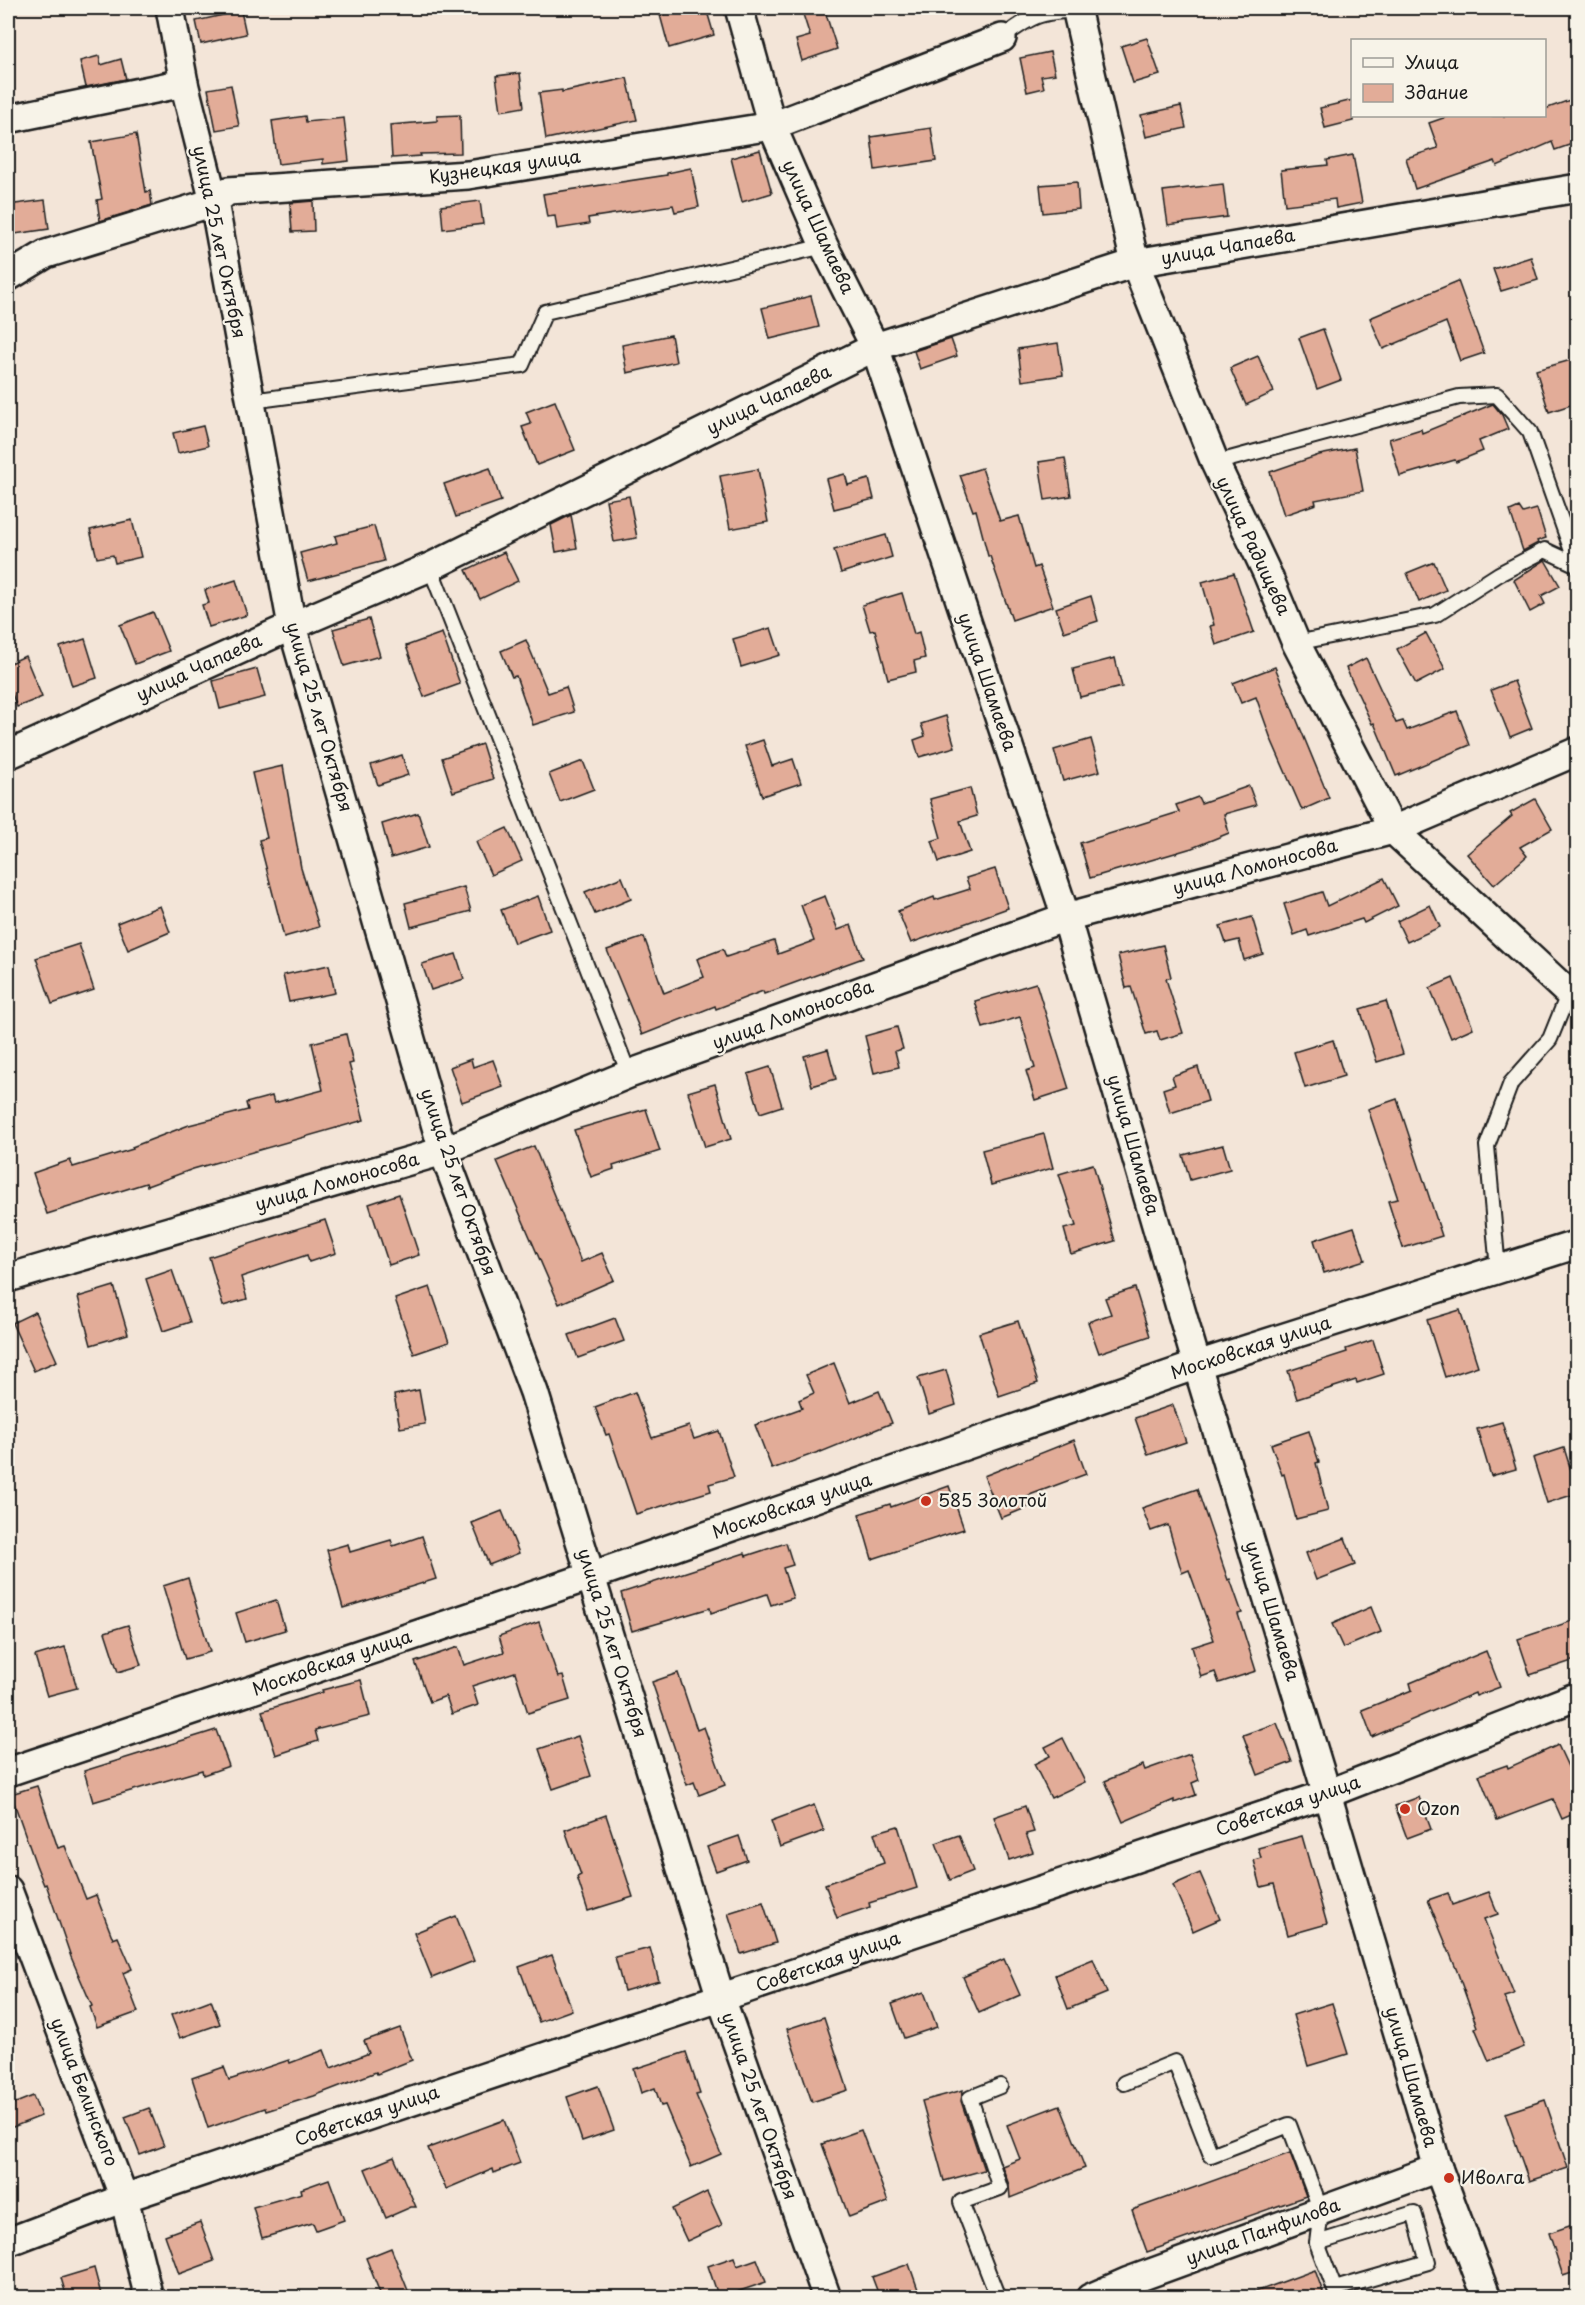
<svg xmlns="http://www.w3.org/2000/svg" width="1585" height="2305" viewBox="0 0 1585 2305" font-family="'Playpen Sans',sans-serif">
<rect width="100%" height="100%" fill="#f3e5d8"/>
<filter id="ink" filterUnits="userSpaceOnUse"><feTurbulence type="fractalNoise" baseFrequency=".0167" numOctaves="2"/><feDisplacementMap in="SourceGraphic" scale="12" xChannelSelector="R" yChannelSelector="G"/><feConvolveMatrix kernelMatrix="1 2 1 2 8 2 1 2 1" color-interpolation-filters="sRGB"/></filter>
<g filter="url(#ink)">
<!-- building -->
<g fill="#e2ac98" stroke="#1c1c1c" stroke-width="1.5">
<polygon points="686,8 706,8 714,35 669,48 660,15"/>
<polygon points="801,8 824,8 837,49 802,61 796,40 810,36"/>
<polygon points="241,11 246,34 201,44 196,21"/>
<polygon points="1147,38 1160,75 1133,83 1121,46"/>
<polygon points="1050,52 1055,74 1041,76 1044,88 1027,92 1020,58"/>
<polygon points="99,56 101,65 121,59 126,79 86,87 80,61"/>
<polygon points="520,73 524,107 501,111 496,76"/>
<polygon points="627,78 637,120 546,139 539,93 562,90 562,92"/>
<polygon points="231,85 239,126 216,130 208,89"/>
<polygon points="1578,97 1578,142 1555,150 1552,142 1497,166 1495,161 1415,189 1406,158 1438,148 1429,123 1449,116 1545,116 1545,109"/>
<polygon points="1353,100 1353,121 1325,128 1320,108"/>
<polygon points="1181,106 1186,128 1146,137 1141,115"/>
<polygon points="460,115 461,153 420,154 421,156 392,158 390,125 437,121 437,116"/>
<polygon points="305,116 306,122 344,118 349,161 323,164 323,159 278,164 272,121"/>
<polygon points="931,128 936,161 875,170 871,137"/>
<polygon points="136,134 146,192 150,191 152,205 100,221 97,200 102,199 91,142"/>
<polygon points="760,150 772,193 742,202 731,158"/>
<polygon points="1353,155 1362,203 1336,208 1335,199 1285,205 1281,170 1328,165 1327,160"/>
<polygon points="691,168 699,207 675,212 673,205 588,218 589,224 557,229 555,216 547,217 543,194 667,175 667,173"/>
<polygon points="1077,182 1079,209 1043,213 1040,185"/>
<polygon points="1223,184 1227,217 1168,225 1163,191"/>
<polygon points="45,200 49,229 8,235 8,205"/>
<polygon points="313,201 314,231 292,232 290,203"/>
<polygon points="480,201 483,224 443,229 441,206"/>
<polygon points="1531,257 1538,280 1501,291 1493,269"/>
<polygon points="1458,281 1484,353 1460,361 1446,322 1383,349 1370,318"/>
<polygon points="811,296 819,327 770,339 762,308"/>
<polygon points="1323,329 1341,380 1317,389 1299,338"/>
<polygon points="671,335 676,362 627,373 622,345"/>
<polygon points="951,339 957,356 920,369 914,351"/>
<polygon points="1058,343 1063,375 1022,381 1018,349"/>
<polygon points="1258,356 1274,392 1246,405 1230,368"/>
<polygon points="1578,358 1578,383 1572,385 1577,403 1549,412 1536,370"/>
<polygon points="555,401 575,450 537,465 522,427 531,424 526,412"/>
<polygon points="1493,404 1502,415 1508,429 1479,441 1483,451 1456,462 1455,460 1400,476 1389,439 1421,429 1422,433"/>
<polygon points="203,426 208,446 178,453 173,433"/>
<polygon points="1355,448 1363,491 1315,500 1316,504 1284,515 1270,472 1319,455"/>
<polygon points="1065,458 1071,496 1045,500 1039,462"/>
<polygon points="490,468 501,501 456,517 444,484"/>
<polygon points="982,468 1000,521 1019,516 1034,568 1039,566 1053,606 1012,620 990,556 988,556 976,510 973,511 960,475"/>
<polygon points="758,469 768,522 730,529 720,476"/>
<polygon points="845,474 848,485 869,479 874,499 834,509 826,479"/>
<polygon points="629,496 637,538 614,542 606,500"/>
<polygon points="1519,507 1523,513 1537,509 1546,538 1537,541 1538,543 1523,551 1510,511"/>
<polygon points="571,515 577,548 556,552 551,525"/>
<polygon points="132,520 141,557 115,563 113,555 97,558 90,530"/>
<polygon points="374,526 384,561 308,581 300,553 337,543 335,536"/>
<polygon points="886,535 892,557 841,573 834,550"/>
<polygon points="504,552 518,581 480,599 466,570"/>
<polygon points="1545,560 1560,586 1541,596 1545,604 1530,612 1514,580"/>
<polygon points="1434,562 1446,590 1419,602 1407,573"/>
<polygon points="1234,573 1254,632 1216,645 1210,626 1214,625 1202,582"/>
<polygon points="236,580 247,615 209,627 202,605 209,603 205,590"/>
<polygon points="902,593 914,634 919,632 925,658 914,661 916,672 888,679 875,630 870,631 862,605"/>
<polygon points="1091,596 1098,621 1064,632 1056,608"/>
<polygon points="153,612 169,651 135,664 120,625"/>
<polygon points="369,619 380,656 344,666 333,629"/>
<polygon points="771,628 780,655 741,667 733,639"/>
<polygon points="442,633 460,684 424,697 406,646"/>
<polygon points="1426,633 1445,669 1416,684 1397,649"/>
<polygon points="85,639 97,678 72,686 60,647"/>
<polygon points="526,640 548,693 566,687 574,712 533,725 516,676 512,677 501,651"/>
<polygon points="25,656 42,697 17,707 8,684 8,664"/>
<polygon points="1115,658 1122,687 1080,697 1073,669"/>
<polygon points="1366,658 1396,723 1403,721 1407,730 1457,711 1470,745 1396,776 1374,723 1372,724 1346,668"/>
<polygon points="1275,667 1329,798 1302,810 1271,739 1256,697 1241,703 1233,683"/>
<polygon points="257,669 265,697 220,709 213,681"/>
<polygon points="1514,681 1532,728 1510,737 1491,690"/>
<polygon points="946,716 955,747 919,757 914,740 925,736 921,724"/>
<polygon points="1091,739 1100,771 1063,781 1054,750"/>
<polygon points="763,740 772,766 793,759 801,783 762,796 745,746"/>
<polygon points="482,744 493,779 453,792 442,758"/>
<polygon points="402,755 408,775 378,785 371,765"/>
<polygon points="583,761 594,789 560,802 549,774"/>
<polygon points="283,766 301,868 319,927 284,937 259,840 267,838 252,773"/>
<polygon points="1249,786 1256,805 1224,814 1229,833 1192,848 1090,878 1080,843 1179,812 1176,805 1198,797 1201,803"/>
<polygon points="970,788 977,816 960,821 970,852 939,862 932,841 941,838 930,799"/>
<polygon points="1535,799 1552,829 1520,847 1527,856 1494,885 1467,854 1512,816 1510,813"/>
<polygon points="418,813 429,847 391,858 382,824"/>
<polygon points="507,828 522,861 491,875 476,842"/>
<polygon points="995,869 1008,908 911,943 898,911 934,897 935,900 970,889 966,878"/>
<polygon points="622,877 631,899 595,914 585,892"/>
<polygon points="1384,878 1398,906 1364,923 1362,919 1309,936 1307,930 1294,935 1284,904 1322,892 1327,906"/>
<polygon points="464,887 471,911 411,927 405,903"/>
<polygon points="538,896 550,930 514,943 501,910"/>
<polygon points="825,896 838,930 851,925 863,958 764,994 763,991 716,1009 715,1006 642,1035 607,950 644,937 664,993 704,977 697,959 723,949 726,957 774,941 778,954 814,941 801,905"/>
<polygon points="1430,905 1440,927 1407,942 1397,921"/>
<polygon points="160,906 170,932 128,950 117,923"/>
<polygon points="1252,917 1263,954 1244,960 1239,940 1226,943 1220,926"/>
<polygon points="79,944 94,990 52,1004 36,958"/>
<polygon points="1163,945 1171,977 1166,979 1183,1033 1160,1040 1157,1031 1146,1034 1131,987 1126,988 1118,955"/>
<polygon points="456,954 464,979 431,990 422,964"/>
<polygon points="329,965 335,993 289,1002 283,975"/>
<polygon points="1453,978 1473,1028 1451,1038 1430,988"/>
<polygon points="1036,983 1069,1089 1035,1100 1026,1071 1035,1068 1020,1017 983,1028 975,1001"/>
<polygon points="1386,1001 1403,1054 1377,1062 1360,1009"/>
<polygon points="897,1027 903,1049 895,1051 899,1067 874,1073 865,1036"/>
<polygon points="346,1034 353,1063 349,1064 364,1120 193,1169 147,1186 146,1183 47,1214 33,1173 70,1160 73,1167 133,1149 132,1147 189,1125 248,1110 246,1103 272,1096 274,1103 323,1090 312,1043"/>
<polygon points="1333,1040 1344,1076 1305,1088 1294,1052"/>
<polygon points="828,1049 836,1079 812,1086 804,1056"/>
<polygon points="471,1059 473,1067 493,1060 503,1087 462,1102 450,1067"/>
<polygon points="770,1067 782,1106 760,1113 748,1074"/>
<polygon points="1198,1067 1208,1101 1170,1113 1163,1089 1175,1085 1172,1076"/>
<polygon points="715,1084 731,1139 705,1147 688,1092"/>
<polygon points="1397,1099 1442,1236 1403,1248 1388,1201 1398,1199 1368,1109"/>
<polygon points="646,1109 660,1151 613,1166 614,1169 591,1177 574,1130"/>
<polygon points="1044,1134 1053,1168 991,1185 982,1150"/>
<polygon points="1223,1145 1230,1169 1190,1180 1183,1155"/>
<polygon points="534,1146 581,1262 602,1253 614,1280 559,1304 497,1161"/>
<polygon points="1093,1164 1115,1241 1071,1254 1064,1229 1076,1226 1059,1174"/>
<polygon points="399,1194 419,1255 389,1265 369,1204"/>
<polygon points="325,1220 336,1253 309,1262 307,1255 241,1277 247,1299 223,1306 209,1257"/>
<polygon points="1354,1227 1365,1260 1324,1273 1314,1240"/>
<polygon points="172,1270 190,1322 163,1331 146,1279"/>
<polygon points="114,1286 128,1334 91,1345 78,1297"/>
<polygon points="430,1287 449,1342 414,1354 395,1299"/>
<polygon points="1135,1288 1150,1336 1099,1353 1088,1322 1111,1314 1105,1298"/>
<polygon points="1460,1310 1478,1366 1445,1377 1427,1320"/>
<polygon points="35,1312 57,1361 34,1371 12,1323"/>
<polygon points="615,1318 624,1341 578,1358 569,1335"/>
<polygon points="1018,1321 1038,1383 999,1396 979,1333"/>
<polygon points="1373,1340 1384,1374 1357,1383 1356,1380 1297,1399 1288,1371 1347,1352 1346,1349"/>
<polygon points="834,1363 850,1403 879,1391 892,1423 821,1452 821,1451 772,1469 755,1425 802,1408 799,1400 814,1393 806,1375"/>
<polygon points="946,1370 956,1405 929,1414 918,1378"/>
<polygon points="419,1390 425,1424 400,1428 394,1395"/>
<polygon points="635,1392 652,1438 689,1426 694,1439 719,1431 734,1477 709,1484 711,1491 636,1514 609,1434 606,1435 595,1407"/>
<polygon points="1173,1405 1186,1442 1148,1455 1135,1418"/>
<polygon points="1502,1422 1516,1469 1491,1476 1477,1429"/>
<polygon points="1309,1431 1319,1462 1316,1463 1328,1511 1296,1519 1284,1474 1282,1475 1271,1444"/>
<polygon points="1074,1440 1086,1474 1027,1496 1031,1506 1001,1518 984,1476"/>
<polygon points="1564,1448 1578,1493 1547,1503 1533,1458"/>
<polygon points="949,1486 964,1529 872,1559 859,1514 890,1504 891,1507"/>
<polygon points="1197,1489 1228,1580 1230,1579 1242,1613 1238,1614 1256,1671 1219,1683 1215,1672 1201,1677 1192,1647 1214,1640 1189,1570 1182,1573 1168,1525 1151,1531 1142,1508"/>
<polygon points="502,1511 519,1553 489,1565 472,1523"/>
<polygon points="422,1536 436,1579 343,1608 327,1550 348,1544 350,1552 391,1540 393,1546"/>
<polygon points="1345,1538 1355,1565 1316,1580 1306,1553"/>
<polygon points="786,1543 793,1565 783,1568 793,1598 771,1605 767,1594 711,1613 710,1608 632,1631 621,1593 745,1553 746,1556"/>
<polygon points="188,1578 210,1652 185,1659 163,1586"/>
<polygon points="276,1600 285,1630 245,1642 236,1613"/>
<polygon points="1371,1607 1381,1632 1343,1648 1332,1624"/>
<polygon points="1578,1619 1578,1659 1530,1675 1518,1639"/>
<polygon points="539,1622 558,1677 563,1676 570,1700 528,1713 515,1672 472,1686 478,1705 452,1714 446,1696 430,1702 415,1662 458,1647 464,1665 504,1652 499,1636"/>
<polygon points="128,1625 141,1665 118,1672 105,1632"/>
<polygon points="65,1647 77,1688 47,1696 35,1656"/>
<polygon points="1486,1651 1500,1687 1476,1696 1475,1693 1372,1737 1362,1710 1412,1690 1410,1683"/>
<polygon points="678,1673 697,1730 704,1727 725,1785 699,1795 694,1782 687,1785 652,1682"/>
<polygon points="361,1680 370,1716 315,1730 318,1741 276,1755 262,1711 323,1692 322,1690"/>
<polygon points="1277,1723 1292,1762 1258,1775 1243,1735"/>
<polygon points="216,1730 229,1766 203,1775 202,1770 93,1802 84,1771"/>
<polygon points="578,1736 591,1776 553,1789 539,1749"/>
<polygon points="1063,1738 1085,1782 1051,1798 1034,1764 1050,1756 1045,1747"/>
<polygon points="1558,1745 1578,1788 1578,1812 1562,1819 1553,1799 1497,1820 1479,1775 1507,1765 1508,1768"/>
<polygon points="1190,1754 1199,1780 1192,1783 1196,1795 1174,1803 1174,1800 1123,1822 1105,1781 1143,1765 1145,1770"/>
<polygon points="37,1786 58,1848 65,1846 86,1899 96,1895 113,1939 118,1937 132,1969 123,1973 138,2012 97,2027 90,2007 92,2006 71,1957 46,1884 44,1885 36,1865 11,1794"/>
<polygon points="1419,1797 1431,1829 1407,1838 1395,1806"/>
<polygon points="814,1805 824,1831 780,1847 771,1821"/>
<polygon points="1025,1806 1034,1832 1026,1834 1033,1852 1009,1860 994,1817"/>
<polygon points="606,1815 633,1897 588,1911 577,1877 581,1875 565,1830"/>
<polygon points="898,1826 917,1888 869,1903 870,1907 837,1918 825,1884 884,1863 874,1833"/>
<polygon points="959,1835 973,1871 950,1880 936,1843"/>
<polygon points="739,1836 747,1860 716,1871 707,1847"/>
<polygon points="1302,1836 1327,1924 1288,1935 1274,1884 1261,1887 1254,1860 1261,1858 1258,1848"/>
<polygon points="1200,1873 1220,1919 1193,1931 1173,1885"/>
<polygon points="1489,1892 1498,1914 1484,1919 1514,1994 1504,1997 1524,2047 1489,2061 1475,2028 1477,2027 1457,1971 1428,1900 1448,1893 1452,1905"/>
<polygon points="763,1902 776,1943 741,1954 728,1913"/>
<polygon points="456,1916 474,1961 432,1978 414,1933"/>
<polygon points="650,1948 659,1981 624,1991 615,1957"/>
<polygon points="552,1955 572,2010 539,2022 519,1967"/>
<polygon points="1004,1959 1020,1995 979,2013 963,1977"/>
<polygon points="1093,1959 1107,1993 1068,2009 1055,1975"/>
<polygon points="924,1992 937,2027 904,2038 892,2004"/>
<polygon points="211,2000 220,2024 180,2038 171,2015"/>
<polygon points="1332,2003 1348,2054 1308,2066 1293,2015"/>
<polygon points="824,2017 848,2090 812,2102 787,2029"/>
<polygon points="400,2028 412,2060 377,2074 376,2072 314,2096 266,2111 265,2108 208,2128 192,2078 224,2067 229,2080 289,2060 290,2063 324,2050 331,2068 369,2053 364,2041"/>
<polygon points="686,2052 700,2094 696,2095 721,2154 691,2167 665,2105 661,2106 655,2088 641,2093 634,2069"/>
<polygon points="598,2086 614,2130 582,2141 567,2097"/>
<polygon points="963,2090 961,2101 984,2170 944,2181 922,2101"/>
<polygon points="33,2096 41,2116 8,2129 8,2106"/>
<polygon points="1545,2100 1568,2168 1529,2181 1505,2113"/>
<polygon points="1060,2105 1085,2168 1010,2198 1009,2185 1002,2166 1020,2159 1007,2125"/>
<polygon points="149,2108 164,2146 140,2155 125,2117"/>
<polygon points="504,2120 520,2163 494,2173 493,2169 446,2189 428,2148"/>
<polygon points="861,2130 888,2202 849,2217 822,2144"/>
<polygon points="1290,2153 1306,2196 1147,2252 1132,2210"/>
<polygon points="394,2157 416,2207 411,2207 386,2218 365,2169"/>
<polygon points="329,2179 344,2220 316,2230 313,2223 262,2238 253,2207 302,2193 301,2189"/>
<polygon points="707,2192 722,2225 687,2241 672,2209"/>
<polygon points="200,2222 214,2261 179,2274 165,2235"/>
<polygon points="1578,2223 1578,2271 1563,2276 1549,2233"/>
<polygon points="391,2248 411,2298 382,2298 366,2258"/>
<polygon points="734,2257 737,2266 757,2259 766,2282 719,2298 708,2266"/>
<polygon points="909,2264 921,2298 880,2298 872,2277"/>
<polygon points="94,2268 102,2298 67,2298 61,2278"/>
<polygon points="1315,2270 1325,2298 1247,2298 1247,2295"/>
</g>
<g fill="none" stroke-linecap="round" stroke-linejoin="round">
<defs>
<g id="service">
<polyline points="1019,8 1044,11"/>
<path d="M1002,38c30,-23 38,-26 75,-28"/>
<polyline points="251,401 522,365 545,312 824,246"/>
<polyline points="1215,463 1459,397 1497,395 1530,432 1578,568"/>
<polyline points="430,567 629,1074"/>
<polyline points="1296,643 1435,615 1499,574 1545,550 1575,564"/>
<polyline points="1498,1270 1487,1146 1511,1083 1550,1039 1569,992"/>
<polyline points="1124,2083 1175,2062 1211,2155 1289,2125 1321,2211 1317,2243 1338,2298"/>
<polyline points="1317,2243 1414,2213 1428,2262 1335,2289"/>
<polyline points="998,2298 961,2202 1000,2188 970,2098 1000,2086"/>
</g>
<g id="minor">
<polyline points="170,8 184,83 214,202 292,626 443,1151 534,1392 721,1998 827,2298"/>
<polyline points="739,8 772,126 824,246 875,347 1066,917 1197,1365 1327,1794 1438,2168 1487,2298"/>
<polyline points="1076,8 1135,263 1215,463 1267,573 1296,643 1393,830 1578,1002"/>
<polyline points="8,119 184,83"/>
<polyline points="8,277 46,254 214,202 228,191 468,175 772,126 1002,38"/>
<polyline points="8,755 292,626 430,567 875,347 1135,263 1578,188"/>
<polyline points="8,1278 443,1151 629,1074 1066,917 1393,830 1578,751"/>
<polyline points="8,1772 591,1576 1197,1365 1578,1244"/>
<polyline points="8,1890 124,2198 149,2298"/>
<polyline points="8,2242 124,2198 1327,1794 1578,1696"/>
<polyline points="1090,2298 1129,2281 1438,2168"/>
</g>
</defs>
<!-- service casing -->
<use href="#service" stroke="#1c1c1c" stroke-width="18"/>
<!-- minor casing -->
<use href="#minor" stroke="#1c1c1c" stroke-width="32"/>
<!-- service -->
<use href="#service" stroke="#f7f3e8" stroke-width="14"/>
<!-- minor -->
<use href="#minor" stroke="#f7f3e8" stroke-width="27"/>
</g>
</g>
<!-- markers -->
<g fill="#c8321e" stroke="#f7f3e8" stroke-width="2">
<circle cx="926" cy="1501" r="6"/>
<circle cx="1405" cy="1809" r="6"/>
<circle cx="1449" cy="2178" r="6"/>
</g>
<g text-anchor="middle" stroke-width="4.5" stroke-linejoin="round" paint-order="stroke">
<!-- street labels -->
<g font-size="18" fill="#1c1c1c" stroke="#f7f3e8">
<text transform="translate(505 167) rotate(-8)" y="6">Кузнецкая улица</text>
<text transform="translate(818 227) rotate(65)" y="6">улица Шамаева</text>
<text transform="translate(219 242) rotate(78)" y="6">улица 25 лет Октября</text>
<text transform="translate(1228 247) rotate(-10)" y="6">улица Чапаева</text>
<text transform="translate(769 400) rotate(-26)" y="6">улица Чапаева</text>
<text transform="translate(1253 546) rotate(65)" y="6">улица Радищева</text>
<text transform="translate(199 668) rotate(-25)" y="6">улица Чапаева</text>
<text transform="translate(987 682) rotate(71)" y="6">улица Шамаева</text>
<text transform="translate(319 717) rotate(74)" y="6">улица 25 лет Октября</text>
<text transform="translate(1255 867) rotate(-15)" y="6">улица Ломоносова</text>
<text transform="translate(793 1015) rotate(-20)" y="6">улица Ломоносова</text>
<text transform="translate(1133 1145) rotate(74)" y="6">улица Шамаева</text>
<text transform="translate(337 1182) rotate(-16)" y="6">улица Ломоносова</text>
<text transform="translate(458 1182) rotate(71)" y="6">улица 25 лет Октября</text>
<text transform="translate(1251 1348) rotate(-18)" y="6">Московская улица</text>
<text transform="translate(792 1506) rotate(-19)" y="6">Московская улица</text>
<text transform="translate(1272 1611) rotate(73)" y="6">улица Шамаева</text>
<text transform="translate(612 1643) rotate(73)" y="6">улица 25 лет Октября</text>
<text transform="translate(332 1663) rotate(-19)" y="6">Московская улица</text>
<text transform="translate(1288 1806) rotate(-19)" y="6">Советская улица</text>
<text transform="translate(828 1962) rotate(-19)" y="6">Советская улица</text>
<text transform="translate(1411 2077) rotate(74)" y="6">улица Шамаева</text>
<text transform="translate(84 2092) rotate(69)" y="6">улица Белинского</text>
<text transform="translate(759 2106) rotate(71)" y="6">улица 25 лет Октября</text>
<text transform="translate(367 2116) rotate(-19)" y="6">Советская улица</text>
<text transform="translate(1263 2232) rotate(-20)" y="6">улица Панфилова</text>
</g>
<!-- poi labels -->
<g font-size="18" fill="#1c1c1c" stroke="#f7f3e8" text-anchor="start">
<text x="938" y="1507">585 Золотой</text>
<text x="1417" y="1815">Ozon</text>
<text x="1461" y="2184">Иволга</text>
</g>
</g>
<!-- margin -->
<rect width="1585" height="2305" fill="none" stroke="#f7f3e8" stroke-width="30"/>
<rect x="15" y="15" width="1555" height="2275" fill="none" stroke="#1c1c1c" stroke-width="2" filter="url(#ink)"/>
<!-- legend -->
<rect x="1351" y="39" width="195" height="78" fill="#f7f3e8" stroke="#9f9d96" stroke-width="1.5"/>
<rect x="1363" y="58" width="30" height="9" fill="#f7f3e8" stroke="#9f9d96" stroke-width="1.5"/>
<text x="1405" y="69" font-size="18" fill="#1c1c1c">Улица</text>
<rect x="1363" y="84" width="30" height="18" fill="#e2ac98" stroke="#9f9d96" stroke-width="1.5"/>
<text x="1405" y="99" font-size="18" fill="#1c1c1c">Здание</text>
</svg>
